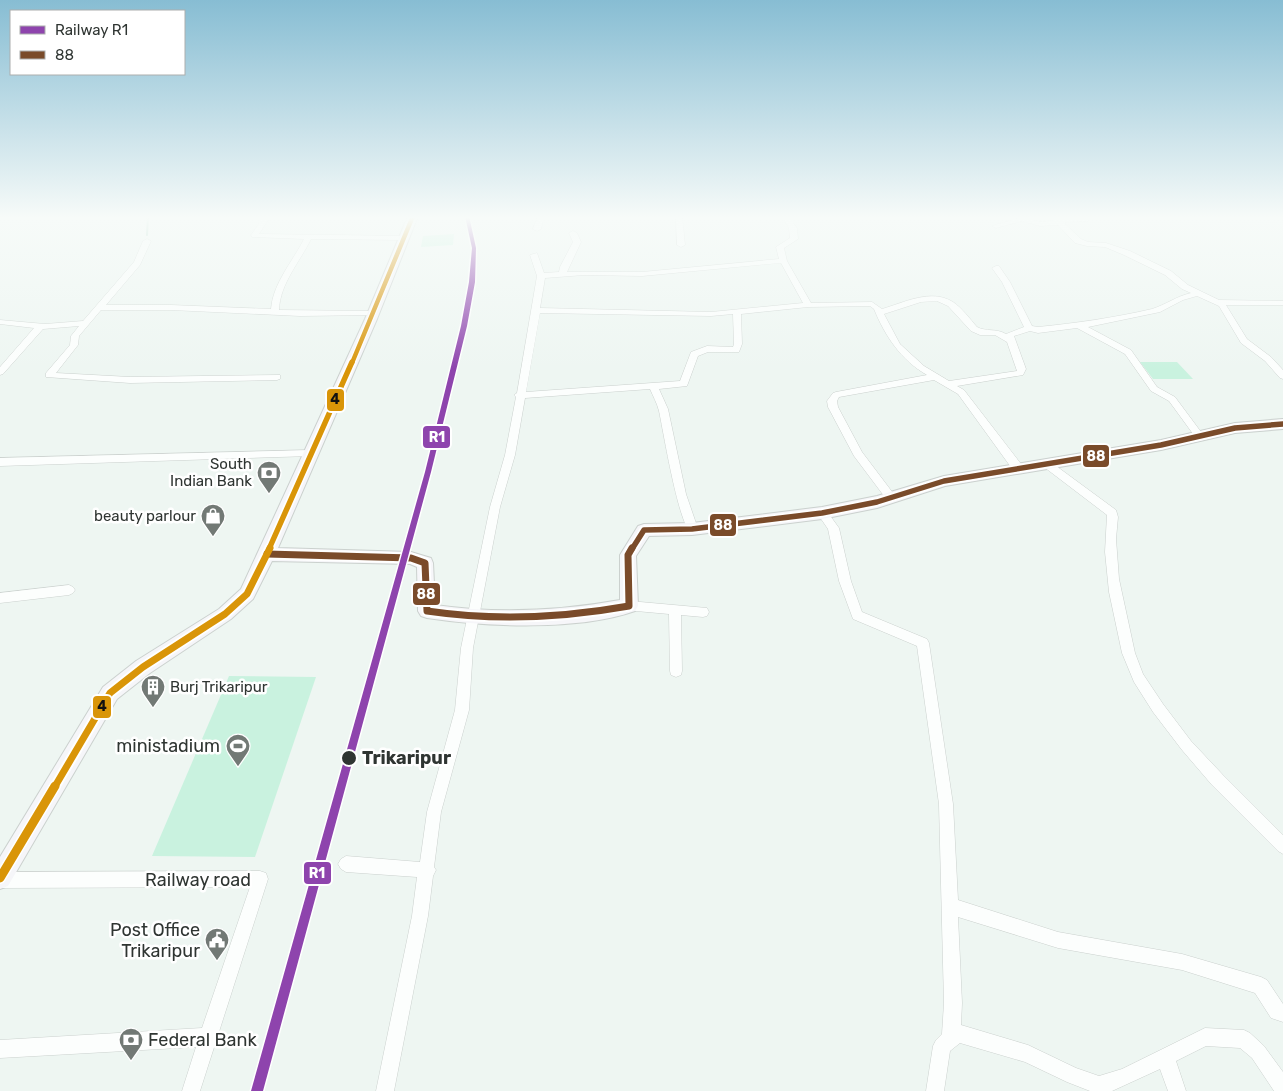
<svg xmlns="http://www.w3.org/2000/svg" width="1283" height="1091" viewBox="0 0 1283 1091" font-family="Rubik,sans-serif">
<rect width="100%" height="100%" fill="#eef6f2"/>
<!-- green -->
<g fill="#c9f2df">
<polygon points="454,234 453,245 421,247 423,236"/>
<polygon points="1140,362 1177,362 1193,379 1153,379"/>
<polygon points="229,676 316,677 255,857 152,856"/>
</g>
<g fill="none" stroke-linecap="round" stroke-linejoin="round">
<!-- stream -->
<polyline stroke="#97cab3" stroke-width="2" points="147,235 148,216"/>
<defs>
<g id="street">
<path d="M255,216h8l5,4 -9,14 149,2v4h-3l-94,-1c-11,23 -31,44 -32,71l94,1h3v4l-76,1 -129,-6h-70l-22,26 -1,9 -22,28 74,4 150,-2v4l-3,1 -147,3 -84,-6v-4l24,-28 1,-9 8,-10 -36,3 -40,45 -3,1v-8l34,-39 -34,-4v-4l45,4 38,-3 51,-59 9,-21 4,-2 4,2 -11,24 -34,40h65l100,4c2,-26 22,-48 33,-70l-52,-2 -1,-2 10,-14z"/>
<polygon points="538,216 544,216 541,229 537,231 533,229"/>
<polygon points="676,216 682,216 685,245 681,247 677,245"/>
<path d="M782,216h6l9,12 1,11 -14,9 3,13 24,42 61,-1 10,7c21,-6 49,-21 71,-7 9,6 17,17 24,25 9,5 19,1 29,7l18,-7 -22,-45 -10,-14 4,-2h3l11,16 22,44 6,1c39,-4 75,-9 114,-18 13,-4 25,-13 39,-16l-9,-4 -17,-14 -41,-20 -19,-8 -18,-1 -12,-3 -17,-18 -18,1 -18,-5 -26,7 -4,-2 30,-9 18,5 14,-1 -4,-5h7l2,2h24v-2h6l-1,5 -23,1v2l16,15 7,3 18,1 24,8 41,20 17,14 31,15 64,1v4h-57l21,34 24,18 12,13v9l-3,-1 -15,-17 -24,-18 -22,-37 -22,-10 -14,4 -23,12 -72,15 43,23 26,37 18,10 29,39 -5,3 -3,-1 -27,-37 -18,-10 -26,-37 -48,-26 -39,5 -8,-2 -16,5 12,33 -3,6 -66,11 7,4 57,74 1,3 -1,3h-8l-55,-76 -24,-14 -95,17 -2,4 1,6 24,45 34,45 -5,4 -4,-1 -33,-44 -26,-49 -1,-6 6,-8 3,-1 91,-17c-26,-15 -42,-39 -53,-66l-4,-3 -62,1 -67,7 1,30 -3,8h-31l-10,4 -11,30 -28,3 9,20 18,85 12,35 -6,4c-13,-4 -29,-104 -33,-122 -2,-8 -6,-15 -9,-22l-125,9 -10,57 -15,52 -27,141 -4,62 -28,102 -7,55 2,3 -3,6 -5,40 -34,175h-18l36,-175 5,-39 -71,-5 -5,-3 -3,-5 3,-5 5,-3 74,6 7,-50 28,-102 6,-62 29,-141 15,-52 11,-58 -2,-2 3,-2 20,-117 -7,-21 7,-2 7,20 15,-1 1,-5 13,-25 -4,-9 4,-2 4,2 4,9 -14,30h75l137,-13 -3,-12 14,-9 -1,-10zM781,263l22,40 -92,9 -171,-4 5,-30 39,-3 58,1zM937,301l11,5 23,25 9,4h15l12,7 10,29 -68,10 -25,-15 -24,-22 -16,-30 37,-12zM540,313l171,3 22,-2 1,30 -1,3 -26,-1 -16,6 -11,29 -154,11z"/>
<polygon points="311,450 316,453 311,456 0,466 0,458"/>
<polygon points="1048,460 1116,510 1118,517 1116,539 1119,579 1135,653 1143,674 1163,704 1191,741 1223,775 1283,835 1283,854 1278,851 1212,785 1182,750 1153,712 1134,682 1122,653 1109,592 1105,552 1107,515 1044,467 1043,464 1044,461"/>
<polygon points="822,509 826,510 839,528 851,581 862,612 927,639 929,643 953,804 958,900 1058,932 1182,954 1261,977 1267,980 1283,1004 1283,1022 1271,1018 1255,993 1182,970 1058,948 958,917 962,1003 961,1025 1028,1045 1076,1068 1099,1076 1122,1069 1205,1028 1244,1030 1250,1033 1264,1046 1283,1072 1283,1091 1274,1091 1252,1058 1240,1048 1206,1046 1176,1061 1186,1091 1168,1091 1160,1069 1112,1091 1090,1091 1067,1082 1025,1062 960,1043 950,1051 944,1091 926,1091 933,1046 936,1040 942,1034 944,1003 939,804 917,646 853,619 839,581 828,529 817,513"/>
<polygon points="69,585 73,587 75,590 73,593 69,595 0,603 0,593"/>
<polygon points="629,601 707,608 709,612 707,616 703,617 681,615 682,671 681,675 676,677 671,675 670,671 669,614 625,610 623,606 625,602"/>
<polygon points="260,871 266,873 268,879 200,1091 182,1091 196,1047 0,1058 0,1040 202,1028 250,887 0,888 0,872"/>
</g>
<path id="secondary" d="M408,216h10l-41,103 -99,229 133,4 20,6 2,5 2,42c62,9 124,6 185,-5v-45l18,-29 6,-2 48,-1 130,-16 55,-11 67,-20 217,-36 74,-17 48,-4v10l-48,4 -74,17 -216,36 -68,22 -55,11 -130,16 -43,1 -13,20 2,50 -3,5c-57,20 -148,16 -208,7l-6,-2 -3,-5 -1,-44 -7,-3 -138,-3 -19,38 -22,20 -81,54 -33,26 -109,187 -8,3v-32l103,-170 33,-26 83,-52 22,-20 124,-270z"/>
</defs>
<!-- street casing -->
<use href="#street" stroke="#cbd1ce" stroke-width="1"/>
<!-- secondary casing -->
<use href="#secondary" stroke="#cbd1ce" stroke-width="2"/>
<!-- street -->
<use href="#street" fill="#fcfefd" fill-rule="evenodd"/>
<!-- secondary -->
<use href="#secondary" fill="#f6f6f9" fill-rule="evenodd"/>
<defs>
<polyline id="bus-1-far1" points="632,549 644,530 692,529 822,513 877,502 944,481 1161,445 1235,428 1283,424"/>
<path id="bus-1" d="M267,554l144,4 14,5 2,48c68,10 135,7 202,-5l-1,-51 4,-7"/>
<polyline id="bus-2-far3" points="352,363 413,216"/>
<polyline id="bus-2-far2" points="269,549 352,362"/>
<polyline id="bus-2-far1" points="54,788 110,693 143,667 225,614 247,594 270,548"/>
<polyline id="bus-2" points="0,878 55,786"/>
</defs>
<!-- bus-1-far1 casing -->
<use href="#bus-1-far1" stroke="#fff" stroke-width="9"/>
<!-- bus-1 casing -->
<use href="#bus-1" stroke="#fff" stroke-width="11"/>
<!-- bus-2-far3 casing -->
<use href="#bus-2-far3" stroke="#fff" stroke-width="7"/>
<!-- bus-2-far2 casing -->
<use href="#bus-2-far2" stroke="#fff" stroke-width="9"/>
<!-- bus-2-far1 casing -->
<use href="#bus-2-far1" stroke="#fff" stroke-width="11"/>
<!-- bus-2 casing -->
<use href="#bus-2" stroke="#fff" stroke-width="12"/>
<!-- bus-1-far1 -->
<use href="#bus-1-far1" stroke="#7a4b2a" stroke-width="5.5"/>
<!-- bus-1 -->
<use href="#bus-1" stroke="#7a4b2a" stroke-width="7"/>
<!-- bus-2-far3 -->
<use href="#bus-2-far3" stroke="#d99508" stroke-width="4.5"/>
<!-- bus-2-far2 -->
<use href="#bus-2-far2" stroke="#d99508" stroke-width="5.5"/>
<!-- bus-2-far1 -->
<use href="#bus-2-far1" stroke="#d99508" stroke-width="7"/>
<!-- bus-2 -->
<use href="#bus-2" stroke="#d99508" stroke-width="9"/>
<defs>
<polygon id="rail-1" points="465,216 469,216 476,248 475,282 467,326 431,472 263,1091 251,1091 425,472 461,326 469,282 472,248"/>
</defs>
<!-- rail-1 casing -->
<use href="#rail-1" stroke="#fff" stroke-width="3"/>
<!-- rail-1 -->
<use href="#rail-1" fill="#8e44ad" fill-rule="evenodd"/>
</g>
<!-- sky -->
<linearGradient id="sky" x2="0" y2="1"><stop stop-color="#87bdd3"/><stop offset="0.59" stop-color="#f7fbf9"/><stop offset="1" stop-color="#f7fbf9" stop-opacity="0"/></linearGradient>
<rect width="1283" height="369" fill="url(#sky)"/>
<!-- icons -->
<defs>
<symbol id="bank-pin" viewBox="-11 -11 22 30"><path d="M0 17L-7.5 6A9.5 9.5 0 1 1 7.5 6Z" fill="#727975" stroke="#fff"/><path d="M-6-4H6V4H-6ZM0-2.3a2.3 2.3 0 1 0 0 4.6a2.3 2.3 0 1 0 0-4.6Z" fill="#fff"/></symbol>
<symbol id="shop-pin" viewBox="-11 -11 22 30"><path d="M0 17L-7.5 6A9.5 9.5 0 1 1 7.5 6Z" fill="#727975" stroke="#fff"/><path d="M-5-2.5h2.3a2.7 3.5 0 0 1 5.4 0H5L5.5 6h-11ZM-1.5-2.5h3a1.5 2.3 0 0 0-3 0Z" fill="#fff"/></symbol>
<symbol id="building-pin" viewBox="-11 -11 22 30"><path d="M0 17L-7.5 6A9.5 9.5 0 1 1 7.5 6Z" fill="#727975" stroke="#fff"/><path d="M-4-6H4V6H1V3H-1V6H-4ZM-2.5-4.3h1.7v1.8h-1.7ZM.8-4.3h1.7v1.8H.8ZM-2.5-1h1.7V.8h-1.7ZM.8-1h1.7V.8H.8Z" fill="#fff"/></symbol>
<symbol id="stadium-pin" viewBox="-11 -11 22 30"><path d="M0 17L-7.5 6A9.5 9.5 0 1 1 7.5 6Z" fill="#727975" stroke="#fff"/><path d="M0-5a6.5 5 0 1 0 0 10a6.5 5 0 1 0 0-10ZM-3.5-1.8h7v3.6h-7Z" fill="#fff"/></symbol>
<symbol id="civic-pin" viewBox="-11 -11 22 30"><path d="M0 17L-7.5 6A9.5 9.5 0 1 1 7.5 6Z" fill="#727975" stroke="#fff"/><path d="M-.6-6.5H3V-4.5H.6V-3L4-1V1h2V6H-6V1h2V-1L-.6-3ZM-1.2 2.5V6h2.4V2.5Z" fill="#fff"/></symbol>
</defs>
<g fill-rule="evenodd">
<use href="#bank-pin" x="255" y="459" width="28" height="38"/>
<use href="#shop-pin" x="199" y="502" width="28" height="38"/>
<use href="#building-pin" x="139" y="673" width="28" height="38"/>
<use href="#stadium-pin" x="224" y="732" width="28" height="38"/>
<use href="#civic-pin" x="203" y="926" width="28" height="38"/>
<use href="#bank-pin" x="117" y="1026" width="28" height="38"/>
</g>
<!-- markers -->
<circle fill="#2f3532" stroke="#fff" stroke-width="2" cx="349" cy="758" r="8"/>
<g text-anchor="middle" stroke-width="5" stroke-linejoin="round" paint-order="stroke">
<!-- poi labels -->
<g font-size="15" fill="#2f3532" stroke="#fff" text-anchor="end">
<text x="252" y="469">South<tspan x="252" dy="17">Indian Bank</tspan></text>
<text x="196" y="521">beauty parlour</text>
<text x="170" y="692" text-anchor="start">Burj Trikaripur</text>
</g>
<!-- near-poi labels -->
<g font-size="18" fill="#2f3532" stroke="#fff" text-anchor="end">
<text x="220" y="752">ministadium</text>
<text x="200" y="936">Post Office<tspan x="200" dy="21">Trikaripur</tspan></text>
<text x="148" y="1046" text-anchor="start">Federal Bank</text>
</g>
<!-- near-stop labels -->
<g font-size="18" font-weight="bold" fill="#2f3532" stroke="#fff" text-anchor="start">
<text x="362" y="764">Trikaripur</text>
</g>
<!-- near-street labels -->
<g font-size="18" fill="#2f3532" stroke="#fff">
<text x="198" y="886">Railway road</text>
</g>
</g>
<g stroke="#fff" stroke-width="2">
<rect x="326" y="388" width="19" height="24" rx="5" fill="#d99508"/>
<rect x="422" y="425" width="29" height="24" rx="5" fill="#8e44ad"/>
<rect x="1082" y="444" width="28" height="24" rx="5" fill="#7a4b2a"/>
<rect x="709" y="513" width="28" height="24" rx="5" fill="#7a4b2a"/>
<rect x="412" y="582" width="29" height="24" rx="5" fill="#7a4b2a"/>
<rect x="92" y="695" width="20" height="24" rx="5" fill="#d99508"/>
<rect x="303" y="861" width="29" height="24" rx="5" fill="#8e44ad"/>
</g>
<g font-size="14" text-anchor="middle" font-weight="bold" fill="#fff">
<text x="437" y="442">R1</text>
<text x="1096" y="461">88</text>
<text x="723" y="530">88</text>
<text x="426" y="599">88</text>
<text x="317" y="878">R1</text>
</g>
<g font-size="14" text-anchor="middle" font-weight="bold" fill="#111">
<text x="335" y="404">4</text>
<text x="102" y="711">4</text>
</g>
<!-- legend -->
<rect x="10" y="10" width="175" height="65" fill="#ffffff" stroke="#acaead"/>
<rect x="20" y="26" width="25" height="8" fill="#8e44ad" stroke="#acaead"/>
<text x="55" y="35" font-size="15" fill="#2f3532">Railway R1</text>
<rect x="20" y="51" width="25" height="8" fill="#7a4b2a" stroke="#acaead"/>
<text x="55" y="60" font-size="15" fill="#2f3532">88</text>
</svg>
